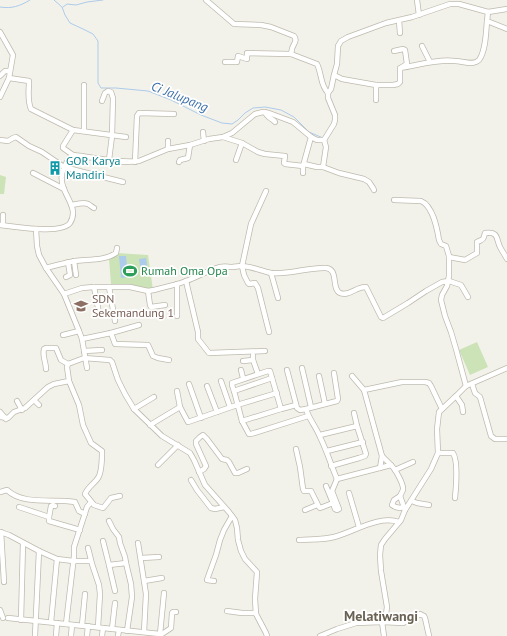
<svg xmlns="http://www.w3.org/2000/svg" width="507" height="636" viewBox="0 0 507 636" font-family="'PT Sans',sans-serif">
<rect width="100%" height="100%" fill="#f3f2ea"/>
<!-- green -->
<g fill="#cbe3b7">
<polygon points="0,175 6,177 4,194 0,194"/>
<polygon points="117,253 148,255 153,290 135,286 111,284 109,259"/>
<polygon points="477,342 488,367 470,375 459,350"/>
</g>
<!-- water -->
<g fill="#adcbea">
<polygon points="119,256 126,256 128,277 121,278"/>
<polygon points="146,258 148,271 141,272 139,259"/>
</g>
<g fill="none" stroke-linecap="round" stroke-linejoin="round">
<!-- stream -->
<g stroke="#adcbea" stroke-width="1">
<polyline points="54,0 62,7 65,15 70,23 83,29 93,34 98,41 98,83 101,88 116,88 148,91 171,100 201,115 222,123 232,124 238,120 245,113 253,108 265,107 281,110 294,117 309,132 323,138"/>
<path d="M0,7c12,2 20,-1 30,-7"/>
<polyline points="63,7 67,4 76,5 87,2 103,0"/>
</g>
<defs>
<g id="minor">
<path d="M206,0l28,24 27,1 10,2 23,9c4,5 -1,8 -2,13 0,0 -1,5 -1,5l26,10c5,10 3,21 11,29"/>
<polyline points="417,0 419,15"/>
<polyline points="488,12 487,21 507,29"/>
<polyline points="399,21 400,33"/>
<path d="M0,32l13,23 -4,23 20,3c0,9 -2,19 2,28l42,21 53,7"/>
<polyline points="422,46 430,62"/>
<polyline points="394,51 403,49 405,50 407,64 402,67"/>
<polyline points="225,62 237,62 238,56 247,59 247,53 291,54"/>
<polyline points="334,75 342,79 376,85"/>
<polyline points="0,76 5,71 10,71"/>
<polyline points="0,97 9,78"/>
<path d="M376,100v-15h17l5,-1 2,-2v-14c19,-3 37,-9 55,-7 8,0 18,5 24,-1 7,-9 7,-29 8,-39"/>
<polyline points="102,101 105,93 108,91 111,92 113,98 112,136 109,160"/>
<path d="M265,112c2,6 7,6 10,10"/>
<polyline points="84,131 84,85"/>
<polyline points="203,132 204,141"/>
<polyline points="223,137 242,143 258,152 265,154 285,156 284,163 285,164 303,166"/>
<polyline points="0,140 8,141 13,138 16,137 29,146 42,152 64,167 79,171 123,182"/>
<polyline points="168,141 168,149"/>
<polyline points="73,155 63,148 63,146 73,130"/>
<polyline points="236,160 242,143"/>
<polyline points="135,162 137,116 139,113 174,114"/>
<polyline points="179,162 180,160 188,158 190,145"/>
<polyline points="304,164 317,167 323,167 339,173 364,179 369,182 373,188 374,190"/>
<polyline points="323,167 326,147 324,140"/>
<polyline points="33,173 64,189"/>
<polyline points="303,173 303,166 311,137"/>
<polyline points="266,191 251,224 242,266 244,275 248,283 249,284 255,283 258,288 269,332"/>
<path d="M394,200l27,1c12,5 16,27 18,39l2,4 5,2 3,10v20l-2,10 -5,9 -1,5 4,16 6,16 5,17 10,37"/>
<path d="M72,205c5,-1 12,-3 16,-1 2,1 4,3 6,4"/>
<path d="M0,225c13,1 61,10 70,-2 8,-12 -2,-23 -6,-34 -3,-7 -3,-15 0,-21 2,-5 4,-10 9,-13 21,2 46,9 66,6l29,-12 22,-4 19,-6 14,-2 9,-4 23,-19 8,-2 6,1 24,9 18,15 6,3h7l10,-16 1,-4v-5l-7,-17v-5l3,-4 3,-14 3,-11 1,-18 3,-5 7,-4 38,-14 26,-6 38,-13h9l29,8 19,-3"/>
<polyline points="3,225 3,215"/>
<polyline points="36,229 37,246 39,255 46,268 64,294 79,331 82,339 87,368"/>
<path d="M449,257l16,3 12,-7v-11c6,-3 6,-1 8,-9 14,-2 11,6 15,14 2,4 5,8 7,12"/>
<polyline points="74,261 76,275"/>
<path d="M46,268c10,-3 19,-5 29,-7 12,-2 30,0 41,-8l1,-5"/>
<polyline points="271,273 278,298"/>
<polyline points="66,277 70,275 68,262"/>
<polyline points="186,281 198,332 198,339 209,353 265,351"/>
<polyline points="94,287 99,313"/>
<polyline points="109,287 115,321"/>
<polyline points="148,291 150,305 151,307 165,305"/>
<path d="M64,294l18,-6 12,-1h36l18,4 6,-1c11,-3 22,-5 32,-9 11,-4 23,-11 34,-14 5,-1 8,0 12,0 3,0 6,-1 9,-1 10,0 20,5 30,7 19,2 37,-6 55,-5 13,1 5,21 14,25 9,4 17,-7 26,-6l15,30 2,1 25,-15 18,-12 16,-9 7,-1 12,4 7,12"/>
<polyline points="177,316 177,284"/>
<polyline points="111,333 139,325"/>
<polyline points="63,335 79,331"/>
<polyline points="82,339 111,333 115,344 148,345 153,356 158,358 169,360"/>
<polyline points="84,351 102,350"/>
<polyline points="253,355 253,360 258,374"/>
<polyline points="243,361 253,360"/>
<polyline points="302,368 311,407"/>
<path d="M46,369c0,-7 -4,-13 -2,-20l2,-1h10l5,12 7,4"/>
<polyline points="241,370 243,378"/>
<polyline points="287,370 297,408 300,410 306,409"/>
<path d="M334,373l4,26 -1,2 -31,8c3,10 10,18 14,28 7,14 11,28 17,42l54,-14c4,4 13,19 12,25 -1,2 -2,4 -3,6l5,14"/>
<polyline points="319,376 325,404"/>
<polyline points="352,376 364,390"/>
<polyline points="272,378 234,391 242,421 249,434 251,434 308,416"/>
<path d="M69,381l10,24 4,20 8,18 11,8c0,8 0,21 -4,27 -4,6 -10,9 -13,16l9,11 9,3 1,-1 7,-9 9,-2"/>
<polyline points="221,381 230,407"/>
<polyline points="189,384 201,418"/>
<polyline points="472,384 475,393 480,397 491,436 495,439 507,439"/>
<polyline points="207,386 217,412"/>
<polyline points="177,391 180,407 188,422 237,405 277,393"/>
<polyline points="234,391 232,385 232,383 268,371 270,371 281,409"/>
<polyline points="456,396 462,405 463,412"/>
<polyline points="34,400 39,405"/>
<polyline points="17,401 22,410"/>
<polyline points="134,409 154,397"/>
<polyline points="0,412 6,419"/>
<polyline points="0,417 8,418 14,412 25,408 48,387 54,384 69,381 67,367 68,364 84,358 110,360 112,362 118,380 125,394 134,409 162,436 190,453 194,460 205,485 229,512 235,520 237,528 238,540 241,551 245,559 257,572 255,599 256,614 266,633 267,636"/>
<polyline points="242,421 281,409 296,405"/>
<polyline points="150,425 180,407"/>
<polyline points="320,435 357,426"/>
<polyline points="296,449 300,467 303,489 304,491 311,491 319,507 320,508 333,503 335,509 337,510 339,509 332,491 337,479"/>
<polyline points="327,451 363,442"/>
<path d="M438,453h15c5,8 3,35 2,45"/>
<polyline points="382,456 364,390 402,382 425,382 429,383 431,386 442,409"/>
<polyline points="158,465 178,445"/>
<polyline points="331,466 359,458 365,456 366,454 357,426 354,413"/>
<polyline points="380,468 382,456 391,465"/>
<polyline points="395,470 413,462"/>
<polyline points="199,472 204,469 206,466 196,444 196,441 200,437 203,435 207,439 222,459 227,460 229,462 235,473 238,473 247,469"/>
<polyline points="191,480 197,490 211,508 215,509 224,507"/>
<polyline points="326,486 333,503"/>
<path d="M0,492l7,-2c17,16 47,8 68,12l4,9 6,3"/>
<polyline points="349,493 359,527"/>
<path d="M400,496l-6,4 -2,5c4,3 7,4 12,2"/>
<polyline points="412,501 417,503 429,505"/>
<polyline points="19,507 49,517 49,521 80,530"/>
<polyline points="305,510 317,505"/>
<polyline points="49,517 51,506 53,505 55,506"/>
<polyline points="109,521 113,529 119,537 120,543 125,557 126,563"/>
<polyline points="0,532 9,535 39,551 57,559 73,561 91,561"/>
<polyline points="1,532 4,582"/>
<path d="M299,540c12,-1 24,0 35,-3 20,-5 44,-22 65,-15"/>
<polyline points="103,541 109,565"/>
<polyline points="138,543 146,594 144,632"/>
<polyline points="88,548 92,564 99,585 100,594 98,627"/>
<polyline points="141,558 159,557"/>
<polyline points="144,581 162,578"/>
<polyline points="214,581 207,580 208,577 216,555 220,540 224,530 232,516"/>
<polyline points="115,591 109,565 126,563 131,584 132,597 127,631"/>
<polyline points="0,610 3,618"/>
<polyline points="227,611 242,613 256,613"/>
<polyline points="8,618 160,634 164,593"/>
<polyline points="21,620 23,543"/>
<polyline points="51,622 57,559"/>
<polyline points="382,622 384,636"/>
<polyline points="385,622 387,607 381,571 380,555 381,545 385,539 401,520 405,510 431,469 438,453 437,429 439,412 456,396 466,386 507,368"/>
<polyline points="66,624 74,556 74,547 87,507 91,502"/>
<polyline points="82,625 85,594"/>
<polyline points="112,629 115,603"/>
<polyline points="162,634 171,628 172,613 173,612 176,612"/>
<polyline points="35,636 39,551"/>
<polyline points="56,636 57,623"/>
<polyline points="71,636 72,625"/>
<polyline points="87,636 88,626"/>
<polyline points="102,636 103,628"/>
<polyline points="118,636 119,630"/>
<polyline points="320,636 337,629 356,623 382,622 403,623 420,614 424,616 425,618 429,636"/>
</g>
</defs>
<!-- minor casing -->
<use href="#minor" stroke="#bebaae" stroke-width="6"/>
<!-- minor -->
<use href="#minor" stroke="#fff" stroke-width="4.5"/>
</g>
<!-- icons -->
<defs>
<symbol id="building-bare" viewBox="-9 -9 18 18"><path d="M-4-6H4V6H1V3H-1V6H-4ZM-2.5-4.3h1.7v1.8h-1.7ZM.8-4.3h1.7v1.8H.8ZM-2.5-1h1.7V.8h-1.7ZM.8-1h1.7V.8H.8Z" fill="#0f9aa8" stroke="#fff" stroke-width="2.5" paint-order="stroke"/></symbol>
<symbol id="stadium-bare" viewBox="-9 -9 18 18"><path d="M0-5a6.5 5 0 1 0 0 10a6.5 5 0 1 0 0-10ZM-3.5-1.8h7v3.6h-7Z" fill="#2e9e5b" stroke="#fff" stroke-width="2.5" paint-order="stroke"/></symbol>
<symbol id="school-bare" viewBox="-9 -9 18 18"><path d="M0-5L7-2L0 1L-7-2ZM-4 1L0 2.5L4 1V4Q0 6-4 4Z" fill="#8d6e63" stroke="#fff" stroke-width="2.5" paint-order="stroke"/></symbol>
</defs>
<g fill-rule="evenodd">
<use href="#building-bare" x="45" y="158" width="20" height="20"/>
<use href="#stadium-bare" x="120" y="261" width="20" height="20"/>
<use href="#school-bare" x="71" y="296" width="20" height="20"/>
</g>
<g text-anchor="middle" stroke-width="3.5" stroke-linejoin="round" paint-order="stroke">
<!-- culture labels -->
<g font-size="12" fill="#0d838f" stroke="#fff" text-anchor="start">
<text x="66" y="165">GOR Karya<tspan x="66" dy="14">Mandiri</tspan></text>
</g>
<!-- leisure labels -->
<g font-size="12" fill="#27864d" stroke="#fff" text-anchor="start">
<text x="141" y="275">Rumah Oma Opa</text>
</g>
<!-- education labels -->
<g font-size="12" fill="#785e54" stroke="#fff" text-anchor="start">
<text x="92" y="303">SDN<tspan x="92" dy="14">Sekemandung 1</tspan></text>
</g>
<!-- water labels -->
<g font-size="13" font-style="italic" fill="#3c70a9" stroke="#fff">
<text transform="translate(180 96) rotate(22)" y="5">Ci Jalupang</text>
</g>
<!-- quarter labels -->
<g font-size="14" font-weight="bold" fill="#696151" stroke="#fff">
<text x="381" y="621">Melatiwangi</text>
</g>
</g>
</svg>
